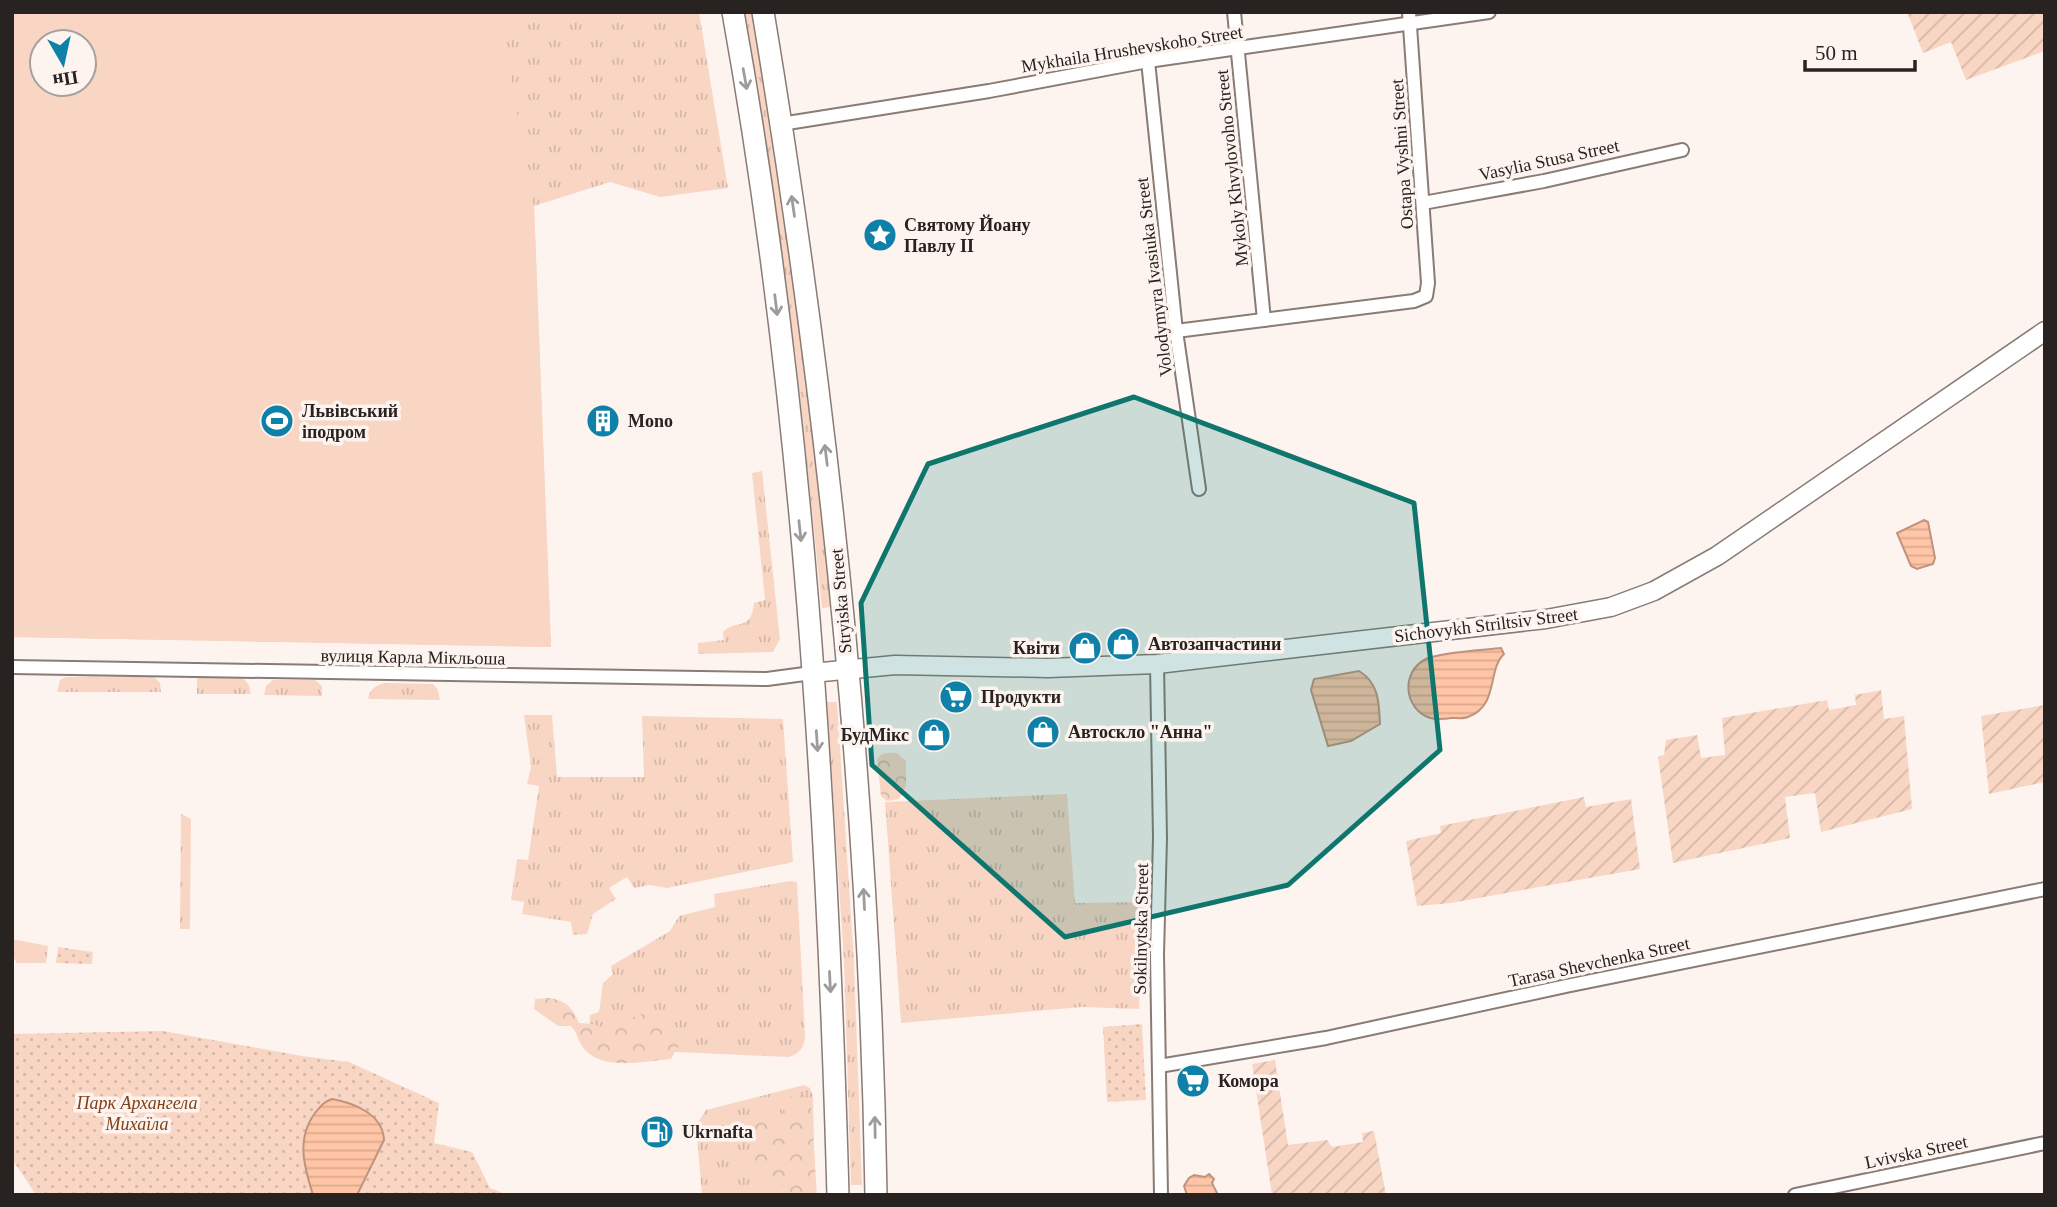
<svg xmlns="http://www.w3.org/2000/svg" width="2057" height="1207" viewBox="0 0 2057 1207" font-family="'Times New Roman',serif">
<defs>
<pattern id="grass-tufts" width="24" height="20" patternUnits="userSpaceOnUse" patternTransform="scale(1.75)"><rect width="24" height="20" fill="#f9d6c4"/><path d="M3 7l-1-3M5 7V3M7 7l1-3M15 17l-1-3M17 17v-4M19 17l1-3" fill="none" stroke="#d5b7a8"/></pattern>
<pattern id="forest-crowns" width="20" height="18" patternUnits="userSpaceOnUse" patternTransform="scale(1.75)"><rect width="20" height="18" fill="#f9d6c4"/><path d="M2 6a3 3 0 1 1 6 0M12 15a3 3 0 1 1 6 0" fill="none" stroke="#d5b7a8"/></pattern>
<pattern id="park-dots" width="8" height="8" patternUnits="userSpaceOnUse" patternTransform="scale(1.75)"><rect width="8" height="8" fill="#f9d6c4"/><path d="M2 2h.1M6 6h.1" fill="none" stroke="#d5b7a8" stroke-width="1.8" stroke-linecap="round"/></pattern>
<pattern id="garden-furrows" width="10" height="10" patternUnits="userSpaceOnUse" patternTransform="scale(1.75)"><rect width="10" height="10" fill="#f9d6c4"/><path d="M-1 1l2-2M0 10L10 0M9 11l2-2" fill="none" stroke="#d5b7a8"/></pattern>
<pattern id="water-rules" width="6" height="5" patternUnits="userSpaceOnUse" patternTransform="scale(1.75)"><rect width="6" height="5" fill="#ffc5a6"/><path d="M0 2.5h6" fill="none" stroke="#dba98f"/></pattern>
</defs>
<rect width="100%" height="100%" fill="#fdf4f0"/>
<!-- grass -->
<g fill="url(#grass-tufts)">
<polygon points="404,12 699,12 728,188 660,197 610,182 534,206 551,647 12,637 12,584"/>
<polygon points="742,12 754,12 806,357 832,607 822,608 796,358 763,130"/>
<path d="M762,471l18,168 -7,13 -75,2v-11l26,-3 -1,-8c13,-14 28,1 31,-29l11,-3 -13,-127z"/>
<polygon points="153,676 160,683 161,692 57,692 60,680 66,677"/>
<polygon points="197,678 243,678 249,685 251,694 197,694"/>
<polygon points="273,680 315,680 322,686 322,696 264,695 266,686"/>
<path d="M385,683l48,1 5,6 2,10 -72,-1c2,-10 8,-14 17,-16z"/>
<polygon points="827,702 837,702 854,962 862,1185 851,1185 844,962"/>
<polygon points="524,715 552,715 557,777 644,777 642,716 783,719 793,862 667,888 650,885 634,888 627,877 609,888 616,899 593,914 587,934 573,935 571,922 522,914 524,902 511,900 517,859 528,860 539,786 527,784 531,767"/>
<polygon points="1067,794 1075,903 1144,902 1139,1009 1082,1007 901,1023 885,802"/>
<polygon points="181,814 191,819 190,929 180,929"/>
<path d="M790,881l7,1 8,154c-1,12 -5,17 -16,21l-201,-9 2,-33 9,-3 4,-29 10,-9 -2,-8 59,-35 9,-15 36,-9 -1,-13z"/>
<polygon points="12,939 48,946 46,963 17,963 12,956"/>
<polygon points="804,1085 810,1088 813,1096 815,1195 702,1195 696,1125 706,1110"/>
</g>
<!-- forest -->
<g fill="url(#forest-crowns)">
<polygon points="888,753 897,753 906,761 906,786 899,799 887,801 881,796 877,759 882,754"/>
<path d="M549,998c18,3 23,9 30,25l13,1 22,7c25,-21 37,-25 63,-3l1,19 -7,12c-27,2 -66,12 -86,-9 -7,-7 -6,-15 -14,-24h-13l-24,-17 1,-10z"/>
<path d="M801,1095l10,9 6,91h-29c-5,-15 -12,-16 -27,-18l-15,-16 13,-17 -6,-13 1,-10c10,-9 15,-11 27,-4l7,-20z"/>
</g>
<!-- park -->
<g fill="url(#park-dots)">
<polygon points="58,947 93,952 92,964 56,963"/>
<polygon points="1142,1024 1146,1100 1107,1102 1103,1027"/>
<polygon points="163,1031 302,1056 349,1062 439,1103 434,1143 472,1152 490,1188 508,1195 36,1195 12,1159 12,1034"/>
</g>
<!-- garden -->
<g fill="url(#garden-furrows)">
<polygon points="1907,12 2045,12 2045,51 1966,80 1951,42 1923,53"/>
<polygon points="1881,690 1884,719 1904,716 1912,809 1821,832 1815,793 1785,797 1790,838 1673,863 1658,757 1664,755 1666,740 1697,735 1701,758 1725,755 1722,718 1827,700 1829,710 1856,705 1855,695"/>
<polygon points="2045,705 2045,782 1989,794 1981,716"/>
<polygon points="1584,797 1586,807 1631,799 1640,869 1451,903 1417,906 1406,841 1441,833 1440,826"/>
<polygon points="1275,1060 1288,1145 1327,1140 1332,1147 1363,1142 1362,1133 1374,1131 1386,1195 1272,1195 1252,1064"/>
</g>
<!-- pitch -->
<path fill="#f9d6c4" fill-rule="evenodd" d="M12,12h489l29,183 4,10 17,442 -539,-10zM42,42h42v42h-42z"/>
<!-- water -->
<g fill="url(#water-rules)" stroke="#be947e" stroke-width="2">
<polygon points="1924,520 1928,522 1935,558 1933,564 1917,569 1911,566 1897,533"/>
<path d="M1501,648l3,6c-17,16 -5,52 -36,63 -4,2 -12,1 -16,1 -7,1 -15,2 -22,0 -26,-9 -30,-46 -4,-59 14,-7 57,-9 75,-11z"/>
<path d="M1359,671c20,12 20,32 21,53l-29,17 -23,5 -17,-56 3,-11z"/>
<path d="M332,1099c22,4 51,15 52,41l-27,55h-44c-9,-29 -17,-56 2,-82 6,-7 8,-11 17,-14z"/>
<polygon points="1209,1174 1214,1179 1212,1183 1218,1195 1187,1195 1184,1186 1189,1178 1194,1175 1205,1177"/>
</g>
<g fill="none" stroke-linecap="round" stroke-linejoin="round">
<defs>
<g id="street">
<polyline points="1234,12 1264,320"/>
<polyline points="1148,61 1176,331 1199,489"/>
<polyline points="781,124 989,91 1148,61 1489,12"/>
<polyline points="1423,203 1544,181 1682,150"/>
<polyline points="1176,331 1414,301 1426,296 1428,283 1409,12"/>
<polyline points="1157,664 1160,838 1157,954 1161,1195"/>
<polyline points="12,667 767,679 812,673"/>
<polyline points="1159,1066 1326,1038 1566,986 2045,889"/>
<polyline points="1795,1195 2045,1143"/>
</g>
<polyline id="secondary" points="812,673 895,665 1048,668 1157,664 1546,619 1611,607 1654,591 1717,556 2045,331"/>
<g id="primary">
<path d="M733,12c70,390 94,788 105,1183"/>
<path d="M763,12c65,391 107,786 113,1183"/>
</g>
</defs>
<!-- street casing -->
<use href="#street" stroke="#897b75" stroke-width="16"/>
<!-- secondary casing -->
<use href="#secondary" stroke="#897b75" stroke-width="21"/>
<!-- primary casing -->
<use href="#primary" stroke="#897b75" stroke-width="24"/>
<!-- street -->
<use href="#street" stroke="#fff" stroke-width="12"/>
<!-- secondary -->
<use href="#secondary" stroke="#fff" stroke-width="18"/>
<!-- primary -->
<use href="#primary" stroke="#fff" stroke-width="21"/>
</g>
<!-- one-way arrows -->
<defs><path id="oneway-shaft" d="M-6 0H5M1.5-3L5.5 0L1.5 3" fill="none" stroke-width="1.6" stroke-linecap="round" stroke-linejoin="round" transform="scale(1.75)"/></defs>
<g stroke="#9e9c9b">
<use href="#oneway-shaft" transform="translate(745 79) rotate(80)"/>
<use href="#oneway-shaft" transform="translate(793 206) rotate(-98)"/>
<use href="#oneway-shaft" transform="translate(776 305) rotate(83)"/>
<use href="#oneway-shaft" transform="translate(826 455) rotate(-97)"/>
<use href="#oneway-shaft" transform="translate(800 531) rotate(84)"/>
<use href="#oneway-shaft" transform="translate(817 741) rotate(86)"/>
<use href="#oneway-shaft" transform="translate(864 899) rotate(-93)"/>
<use href="#oneway-shaft" transform="translate(830 982) rotate(87)"/>
<use href="#oneway-shaft" transform="translate(875 1127) rotate(-91)"/>
</g>
<!-- marked area -->
<path fill="#0f766e" fill-opacity="0.2" stroke="#0f766e" stroke-width="5" stroke-linejoin="round" d="M1134,397l280,106 26,247 -152,135 -223,52 -193,-172 -11,-162 67,-139z"/>
<!-- icons -->
<defs>
<symbol id="sight-disc" viewBox="-11 -11 22 22"><circle r="9.5" fill="#0f81a8" stroke="#fdf4f0"/><path d="M0-6L1.8-2.2L6-1.7L2.9 1.2L3.7 5.4L0 3.3L-3.7 5.4L-2.9 1.2L-6-1.7L-1.8-2.2Z" fill="#fff"/></symbol>
<symbol id="stadium-disc" viewBox="-11 -11 22 22"><circle r="9.5" fill="#0f81a8" stroke="#fdf4f0"/><path d="M0-5a6.5 5 0 1 0 0 10a6.5 5 0 1 0 0-10ZM-3.5-1.8h7v3.6h-7Z" fill="#fff"/></symbol>
<symbol id="building-disc" viewBox="-11 -11 22 22"><circle r="9.5" fill="#0f81a8" stroke="#fdf4f0"/><path d="M-4-6H4V6H1V3H-1V6H-4ZM-2.5-4.3h1.7v1.8h-1.7ZM.8-4.3h1.7v1.8H.8ZM-2.5-1h1.7V.8h-1.7ZM.8-1h1.7V.8H.8Z" fill="#fff"/></symbol>
<symbol id="shop-disc" viewBox="-11 -11 22 22"><circle r="9.5" fill="#0f81a8" stroke="#fdf4f0"/><path d="M-5-2.5h2.3a2.7 3.5 0 0 1 5.4 0H5L5.5 6h-11ZM-1.5-2.5h3a1.5 2.3 0 0 0-3 0Z" fill="#fff"/></symbol>
<symbol id="supermarket-disc" viewBox="-11 -11 22 22"><circle r="9.5" fill="#0f81a8" stroke="#fdf4f0"/><path d="M-6-5.5h2.5l.6 2H6L4.5 2H-2.5L-4.4-4H-6ZM-1.5 3.2a1.3 1.3 0 1 0 .1 0ZM3 3.2a1.3 1.3 0 1 0 .1 0Z" fill="#fff"/></symbol>
<symbol id="fuel-disc" viewBox="-11 -11 22 22"><circle r="9.5" fill="#0f81a8" stroke="#fdf4f0"/><path d="M-5.5-6h7V0h2V4h1.3V-2.5L3-4.5l.8-.8L6-3V5H2.5V1h-1V6h-7ZM-4.2-4.7v3.2H.2V-4.7Z" fill="#fff"/></symbol>
</defs>
<g fill-rule="evenodd">
<use href="#sight-disc" x="861" y="216" width="38" height="38"/>
<use href="#stadium-disc" x="258" y="402" width="38" height="38"/>
<use href="#building-disc" x="584" y="402" width="38" height="38"/>
<use href="#shop-disc" x="1104" y="625" width="38" height="38"/>
<use href="#shop-disc" x="1066" y="629" width="38" height="38"/>
<use href="#supermarket-disc" x="937" y="678" width="38" height="38"/>
<use href="#shop-disc" x="1024" y="713" width="38" height="38"/>
<use href="#shop-disc" x="915" y="716" width="38" height="38"/>
<use href="#supermarket-disc" x="1174" y="1062" width="38" height="38"/>
<use href="#fuel-disc" x="638" y="1113" width="38" height="38"/>
</g>
<g text-anchor="middle" stroke-width="7" stroke-linejoin="round" paint-order="stroke">
<!-- street labels -->
<g font-size="18" fill="#282220" stroke="#fdf4f0">
<text transform="translate(1132 49) rotate(-9)" y="6">Mykhaila Hrushevskoho Street</text>
<text transform="translate(1402 154) rotate(-94)" y="6">Ostapa Vyshni Street</text>
<text transform="translate(1549 160) rotate(-12)" y="6">Vasylia Stusa Street</text>
<text transform="translate(1232 168) rotate(-96)" y="6">Mykoly Khvylovoho Street</text>
<text transform="translate(1154 277) rotate(-97)" y="6">Volodymyra Ivasiuka Street</text>
<text transform="translate(841 601) rotate(-95)" y="6">Stryiska Street</text>
<text transform="translate(1486 625) rotate(-7)" y="6">Sichovykh Striltsiv Street</text>
<text transform="translate(413 657) rotate(1)" y="6">вулиця Карла Мікльоша</text>
<text transform="translate(1141 929) rotate(-89)" y="6">Sokilnytska Street</text>
<text transform="translate(1599 962) rotate(-12)" y="6">Tarasa Shevchenka Street</text>
<text transform="translate(1916 1152) rotate(-12)" y="6">Lvivska Street</text>
</g>
<!-- poi labels -->
<g font-size="18" font-weight="bold" fill="#282220" stroke="#fdf4f0" text-anchor="start">
<text x="904" y="231">Святому Йоану<tspan x="904" dy="21">Павлу ІІ</tspan></text>
<text x="302" y="417">Львівський<tspan x="302" dy="21">іподром</tspan></text>
<text x="628" y="427">Mono</text>
<text x="1148" y="650">Автозапчастини</text>
<text x="1060" y="654" text-anchor="end">Квіти</text>
<text x="981" y="703">Продукти</text>
<text x="1068" y="738">Автоскло "Анна"</text>
<text x="909" y="741" text-anchor="end">БудМікс</text>
<text x="1218" y="1087">Комора</text>
<text x="682" y="1138">Ukrnafta</text>
</g>
<!-- park labels -->
<g font-size="18" font-style="italic" fill="#814018" stroke="#fdf4f0">
<text x="137" y="1109">Парк Архангела<tspan x="137" dy="21">Михаїла</tspan></text>
</g>
</g>
<!-- border -->
<rect width="2057" height="1207" fill="none" stroke="#282220" stroke-width="28"/>
<!-- north arrow -->
<g transform="translate(63 63) rotate(171)"><circle r="33" fill="#fdf4f0" stroke="#a8a09d" stroke-width="2"/>
<path d="M0-5L12 26L0 18L-12 26Z" fill="#0f81a8"/>
<text y="-10" font-size="19" font-weight="bold" text-anchor="middle" fill="#282220">Пн</text>
</g>
<!-- scale -->
<path d="M1805 60v10h110v-10" fill="none" stroke="#282220" stroke-width="3.5"/>
<text x="1815" y="60" font-size="21" fill="#282220" stroke="#fdf4f0" stroke-width="5" paint-order="stroke">50 m</text>
</svg>
